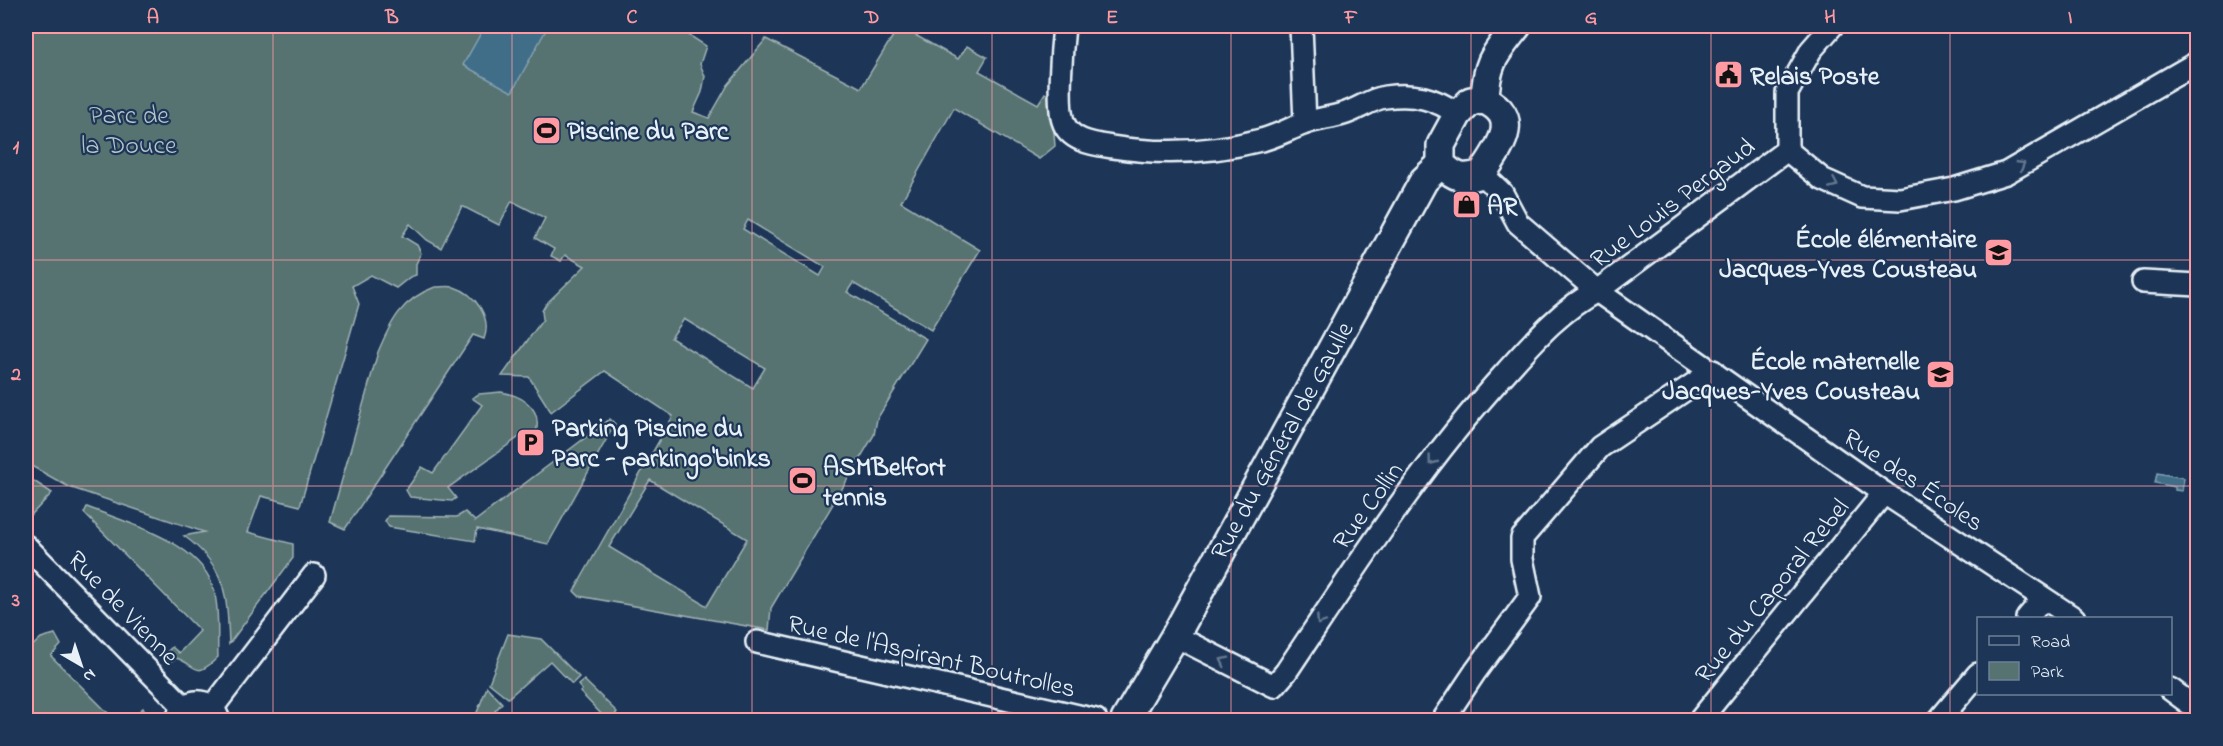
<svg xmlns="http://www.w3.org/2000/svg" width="2223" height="746" viewBox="0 0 2223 746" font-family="'Indie Flower',sans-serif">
<rect width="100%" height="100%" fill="#1d3557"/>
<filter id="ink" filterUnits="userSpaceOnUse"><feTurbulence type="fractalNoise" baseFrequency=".0167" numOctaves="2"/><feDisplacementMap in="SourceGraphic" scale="12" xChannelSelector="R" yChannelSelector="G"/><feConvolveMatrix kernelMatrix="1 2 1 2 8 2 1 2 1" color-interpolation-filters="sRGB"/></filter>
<g filter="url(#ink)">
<!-- green -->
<g fill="#577371" stroke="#a0b2b4" stroke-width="1.5" fill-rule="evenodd">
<path d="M26,26h649l31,20 -6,18 5,12 -3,16 -9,20 16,6 19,-33 38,-46 95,49 38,-62 59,33 9,-13 20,11 -8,14 59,33 7,-11 6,4 4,49 -16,13 -85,-51 -53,94 79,48 -49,80 -78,-47 -6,9 79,47 -49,80 -3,16 -103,173 -2,22 -190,-34 -5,-5 99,-175 -68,-45 -54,41 -22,-35 -27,-1 41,-57 -1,-8 4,-7 39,-38 -20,-11 -4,6 -10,-5 3,-7 -19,-11 10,-20 -33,-17 -13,24 -37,-19 -21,42 -14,-8 -17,-16 -8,12 15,9 4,8 -5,11v11l-6,2 -14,11 -25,-13 -19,11 7,18 -59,202 -39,-10 -13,36 45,12v14l-64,86c-2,-48 -2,-77 -45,-108l20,-4 -135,-45 -43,-24zM748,220l77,47 -5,9 -77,-47zM684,319l81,49 -12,20 -82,-50zM650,480l97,59 -40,67 -98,-59z"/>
<path d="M435,287c6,0 14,-1 19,0 22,7 38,31 30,52l-11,-4 -128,194 -15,-7 48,-170c13,-31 24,-53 57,-65z"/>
<path d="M501,392c18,3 39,13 36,36 -1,5 -5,12 -7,17l-8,-10 -74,53 8,10 -4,3 -42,-4 -4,-7 16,-23 11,6 49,-68 -10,-7 7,-4z"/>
<polygon points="610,419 615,424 548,544 477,529 475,541 389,527 385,521 388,516 457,517 465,512 475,521"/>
<polygon points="26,476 52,493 31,515 26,509"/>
<path d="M87,507c40,16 109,34 125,77 8,22 5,50 6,73 -24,24 -20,8 -42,1l-8,5 -6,-6 10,-10 7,6 21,-22 -116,-118z"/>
<polygon points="55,634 61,645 51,656 115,720 26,720 26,652 41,638"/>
<polygon points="508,634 541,639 579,677 572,684 550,661 508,698 489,683"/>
<polygon points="584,680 617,712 612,720 607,720 580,692 582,690 578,685"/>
<polygon points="487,687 502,703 495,711 502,720 474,720"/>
<polygon points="143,708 149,720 129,720"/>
</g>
<!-- water -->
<g fill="#416d87" stroke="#84a2b4" stroke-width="1.5">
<polygon points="485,26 548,26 512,92 463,65"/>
<polygon points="2157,473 2184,478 2182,491 2175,490 2175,487 2155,483"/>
</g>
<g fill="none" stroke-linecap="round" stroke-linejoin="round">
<defs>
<g id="minor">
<path d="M1064,26c-2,19 -7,78 -1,95 6,20 30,23 49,26 51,8 99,6 149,-7 14,-3 28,-11 42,-16 13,-5 27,-6 40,-10 14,-4 28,-15 42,-17 30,-4 49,1 73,17"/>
<polyline points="1301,26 1305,123"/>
<polyline points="1787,150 1822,179 1862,197 1900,199 1954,189 2006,173 2198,62"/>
<polyline points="1787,150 1787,93 1811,50 1832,26"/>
<polyline points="1482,174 1502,193 1518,223 1597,291 1884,493 2074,618"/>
<polyline points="2143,282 2198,285"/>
<polyline points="26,546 184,707"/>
<polyline points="2027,618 2043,599"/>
<path d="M1175,636l99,50 12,-14c69,-103 136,-208 220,-300 26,-29 55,-63 91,-81l190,-141"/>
<polyline points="757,642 1096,720"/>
<polyline points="2170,689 2197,709"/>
<polyline points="213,707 314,575"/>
<path d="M177,720c4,-18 21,-23 36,-13l6,13"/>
<polyline points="1443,720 1475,672 1530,597 1522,559 1522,538 1600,447 1713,371"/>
<polyline points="1700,720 1884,493"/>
<polyline points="1939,720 1978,674"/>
</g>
<g id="major">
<path d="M1485,100c39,19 13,49 -3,74 -20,6 -26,4 -41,-10v-19l17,-31 13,-13z"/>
<path d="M1485,100c1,-38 10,-46 32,-74"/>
<polyline points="1125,720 1175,636 1424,180 1441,164"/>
</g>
</defs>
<!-- minor casing -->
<use href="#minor" stroke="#e8f1f8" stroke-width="26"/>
<!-- major casing -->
<use href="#major" stroke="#e8f1f8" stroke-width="32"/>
<!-- minor -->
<use href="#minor" stroke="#1d3557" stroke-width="21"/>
<!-- major -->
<use href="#major" stroke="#1d3557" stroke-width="27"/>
</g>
<!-- one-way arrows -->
<defs><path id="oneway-chevron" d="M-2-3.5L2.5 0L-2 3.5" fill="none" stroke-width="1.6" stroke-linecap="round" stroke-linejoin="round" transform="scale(1.5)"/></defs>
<g stroke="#64778f">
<use href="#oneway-chevron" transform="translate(2021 165) rotate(-30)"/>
<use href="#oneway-chevron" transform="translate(1834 184) rotate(24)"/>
<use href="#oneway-chevron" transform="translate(1432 461) rotate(127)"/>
<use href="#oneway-chevron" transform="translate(1320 621) rotate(124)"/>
<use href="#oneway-chevron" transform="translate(1224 661) rotate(-153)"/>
</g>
</g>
<!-- grid -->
<path fill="none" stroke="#ff9aa2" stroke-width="1.5" stroke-opacity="0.55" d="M273,26v694M512,26v694M752,26v694M992,26v694M1231,26v694M1471,26v694M1711,26v694M1950,26v694M26,260h2172M26,486h2172"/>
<!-- icons -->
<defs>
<symbol id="civic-square" viewBox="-11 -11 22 22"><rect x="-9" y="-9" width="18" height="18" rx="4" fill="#ff9aa2" stroke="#1d3557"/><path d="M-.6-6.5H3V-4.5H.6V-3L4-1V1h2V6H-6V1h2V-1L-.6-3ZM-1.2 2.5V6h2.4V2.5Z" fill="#111"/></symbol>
<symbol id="stadium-square" viewBox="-11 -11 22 22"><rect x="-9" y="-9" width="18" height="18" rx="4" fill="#ff9aa2" stroke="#1d3557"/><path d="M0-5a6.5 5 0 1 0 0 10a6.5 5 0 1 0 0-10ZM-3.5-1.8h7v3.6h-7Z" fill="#111"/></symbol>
<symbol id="shop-square" viewBox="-11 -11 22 22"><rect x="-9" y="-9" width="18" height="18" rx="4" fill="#ff9aa2" stroke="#1d3557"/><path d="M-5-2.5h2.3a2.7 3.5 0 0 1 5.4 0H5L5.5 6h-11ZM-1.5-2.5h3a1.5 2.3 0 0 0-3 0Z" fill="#111"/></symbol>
<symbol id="school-square" viewBox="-11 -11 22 22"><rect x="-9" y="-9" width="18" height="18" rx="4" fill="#ff9aa2" stroke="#1d3557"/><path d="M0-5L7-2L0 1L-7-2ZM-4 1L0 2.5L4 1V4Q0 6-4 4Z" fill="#111"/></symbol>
<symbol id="parking-square" viewBox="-11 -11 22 22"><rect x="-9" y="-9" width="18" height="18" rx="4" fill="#ff9aa2" stroke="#1d3557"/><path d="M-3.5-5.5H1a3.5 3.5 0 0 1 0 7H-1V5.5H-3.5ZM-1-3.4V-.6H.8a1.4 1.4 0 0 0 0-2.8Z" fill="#111"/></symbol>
</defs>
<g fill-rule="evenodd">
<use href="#civic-square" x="1712" y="58" width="33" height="33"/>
<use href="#stadium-square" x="530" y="114" width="33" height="33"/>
<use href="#shop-square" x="1450" y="188" width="33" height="33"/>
<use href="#school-square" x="1982" y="236" width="33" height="33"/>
<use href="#school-square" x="1924" y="358" width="33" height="33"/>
<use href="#parking-square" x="514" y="426" width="33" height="33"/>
<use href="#stadium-square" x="786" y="464" width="33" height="33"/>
</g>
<g text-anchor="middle" stroke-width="4.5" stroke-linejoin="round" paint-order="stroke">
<!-- poi labels -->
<g font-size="26" font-weight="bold" fill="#e8f1f8" stroke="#1d3557" text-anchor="start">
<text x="1750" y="84">Relais Poste</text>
<text x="567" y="139">Piscine du Parc</text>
<text x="1487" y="214">AR</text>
<text x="1977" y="247" text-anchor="end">École élémentaire<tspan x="1977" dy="30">Jacques-Yves Cousteau</tspan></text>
<text x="1920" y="369" text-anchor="end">École maternelle<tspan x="1920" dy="30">Jacques-Yves Cousteau</tspan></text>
<text x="552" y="436">Parking Piscine du<tspan x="552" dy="30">Parc - parkingo'binks</tspan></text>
<text x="823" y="475">ASMBelfort<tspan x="823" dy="30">tennis</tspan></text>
</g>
<!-- park labels -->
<g font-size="26" fill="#b5c5c9" stroke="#1d3557">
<text x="129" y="123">Parc de<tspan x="129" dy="30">la Douce</tspan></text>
</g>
<!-- street labels -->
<g font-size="26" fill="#e8f1f8" stroke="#1d3557">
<text transform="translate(1672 202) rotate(-37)" y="9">Rue Louis Pergaud</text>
<text transform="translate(1281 440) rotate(-61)" y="9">Rue du Général de Gaulle</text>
<text transform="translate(1914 479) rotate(34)" y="9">Rue des Écoles</text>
<text transform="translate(1367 505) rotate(-54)" y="9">Rue Collin</text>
<text transform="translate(1771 590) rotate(-51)" y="9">Rue du Caporal Rebel</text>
<text transform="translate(124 607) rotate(46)" y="9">Rue de Vienne</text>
<text transform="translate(932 655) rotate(13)" y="9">Rue de l'Aspirant Boutrolles</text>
</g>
</g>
<!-- margin -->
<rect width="2223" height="746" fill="none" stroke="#1d3557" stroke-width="66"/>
<!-- legend -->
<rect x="1977" y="617" width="195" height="78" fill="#1d3557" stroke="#6e8097" stroke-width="1.5"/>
<rect x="1989" y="636" width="30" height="9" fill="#1d3557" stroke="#6e8097" stroke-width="1.5"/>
<text x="2031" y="647" font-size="18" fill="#e8f1f8">Road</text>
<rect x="1989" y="662" width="30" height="18" fill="#577371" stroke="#6e8097" stroke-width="1.5"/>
<text x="2031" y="677" font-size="18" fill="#e8f1f8">Park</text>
<!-- north arrow -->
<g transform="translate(81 665) rotate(141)" stroke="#1d3557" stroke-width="4.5" paint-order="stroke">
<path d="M0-4.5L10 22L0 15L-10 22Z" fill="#e8f1f8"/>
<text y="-9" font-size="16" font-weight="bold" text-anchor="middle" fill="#e8f1f8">N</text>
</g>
<rect x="33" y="33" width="2157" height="680" fill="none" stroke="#ff9aa2" stroke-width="2"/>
<g font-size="20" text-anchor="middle" font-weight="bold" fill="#ff9aa2">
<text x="153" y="23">A</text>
<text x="392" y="23">B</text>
<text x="632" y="23">C</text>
<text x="872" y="23">D</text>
<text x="1112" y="23">E</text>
<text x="1351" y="23">F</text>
<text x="1591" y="23">G</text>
<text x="1830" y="23">H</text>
<text x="2070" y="23">I</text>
<text x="16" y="153">1</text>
<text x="16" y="380">2</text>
<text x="16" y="606">3</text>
</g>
</svg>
